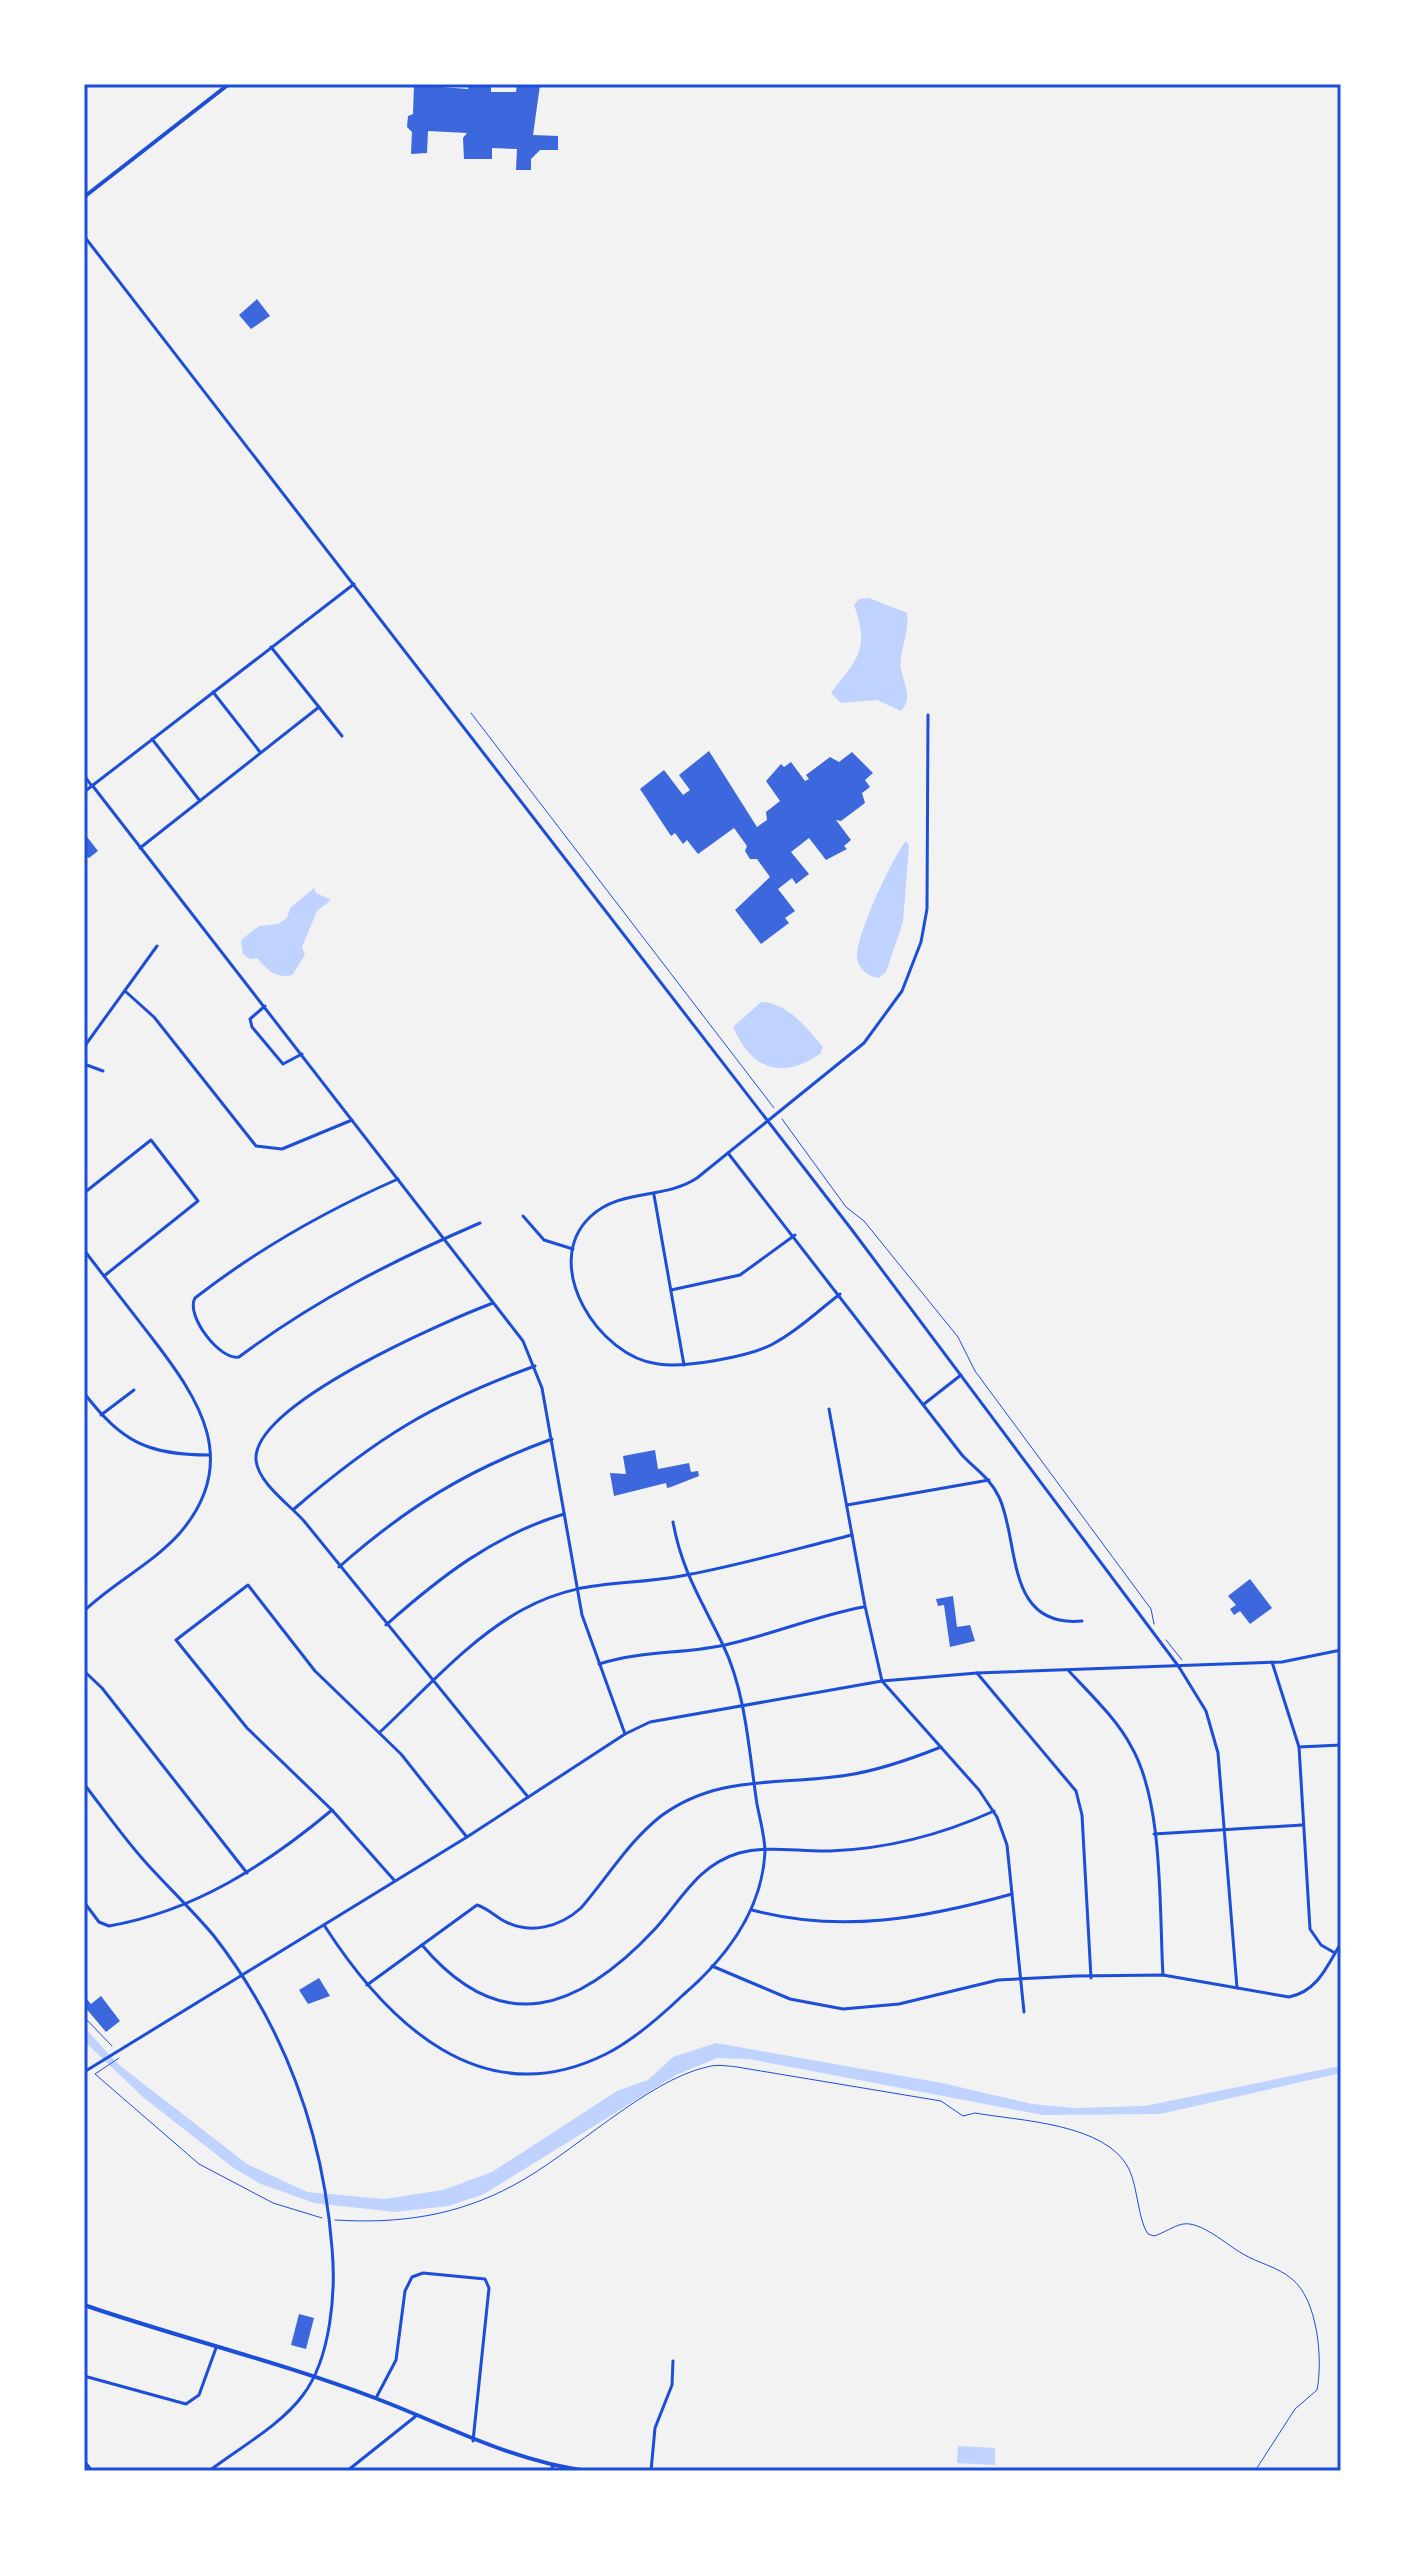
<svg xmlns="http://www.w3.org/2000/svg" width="1425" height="2555" viewBox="0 0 1425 2555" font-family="'Playfair Display',serif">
<rect width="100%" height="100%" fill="#f2f2f2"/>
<!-- water -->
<g fill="#bfd3fe">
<path d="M869,598l38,15c3,21 -9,40 -6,56 3,15 12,30 0,42l-24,-11 -36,3 -10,-10c25,-33 40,-43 23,-88l5,-6z"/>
<path d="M906,841l3,5 -6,76 -17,50 -7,6c-11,-2 -20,-8 -22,-20 -3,-19 36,-102 49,-117z"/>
<path d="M314,888l2,5 15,7 -14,11 -15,36 3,8 -13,20c-16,4 -25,-5 -35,-17l-7,1 -7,-5 -2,-14 18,-14 19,-2 9,-6 3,-10z"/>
<path d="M761,1002c27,1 46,26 62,45l-3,7c-39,26 -68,16 -87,-27z"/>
<polygon points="84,2027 118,2064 247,2164 307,2192 384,2199 443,2190 492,2172 617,2091 648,2080 673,2057 716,2043 942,2083 1032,2104 1074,2108 1145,2106 1335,2067 1341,2066 1341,2073 1160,2114 1043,2115 749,2059 717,2058 676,2075 484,2194 448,2206 395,2212 314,2203 261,2184 235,2169 144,2098 84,2041"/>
<polygon points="958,2446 995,2448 995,2465 957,2463"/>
</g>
<!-- building -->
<g fill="#3d67dc">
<polygon points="469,84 491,84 491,92 516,92 517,84 540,85 533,135 558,136 558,150 540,150 531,159 531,170 516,170 517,149 492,148 492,159 464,159 463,138 467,133 428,131 427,153 411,154 412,132 407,127 408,116 413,114 414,85 468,89"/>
<polygon points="257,299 270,316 251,329 239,315"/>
<polygon points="709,751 757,827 767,820 766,812 780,801 766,781 781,764 784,767 791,762 805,781 809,779 806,775 830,757 839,762 852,752 873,773 865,780 870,787 862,793 865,803 841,821 836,820 851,840 844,846 847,849 826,860 809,838 791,852 809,874 796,884 792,878 778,889 795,911 785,918 789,923 761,944 735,910 770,877 757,859 750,859 745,851 747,846 734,828 698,854 687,840 683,844 675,833 671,836 640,789 664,770 683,795 690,790 679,775"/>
<polygon points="84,833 98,851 89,858 84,855"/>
<polygon points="655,1450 658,1469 689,1463 691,1472 698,1471 699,1476 671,1487 667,1488 666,1483 614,1496 610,1473 626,1474 623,1456"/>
<polygon points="1250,1579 1272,1608 1250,1624 1240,1611 1234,1615 1230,1609 1236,1605 1228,1596"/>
<polygon points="953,1596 957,1627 970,1625 975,1641 950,1647 944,1605 938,1606 936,1599"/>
<polygon points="319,1978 330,1996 308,2004 299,1990"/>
<polygon points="101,1996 120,2021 106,2032 84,2006 86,1998 91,2004"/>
<polygon points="299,2314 314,2318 306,2349 291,2345"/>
</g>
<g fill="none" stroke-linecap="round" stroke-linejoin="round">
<!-- path -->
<g stroke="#1d4ed8" stroke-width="1">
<polyline points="471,713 774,1108"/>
<polyline points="782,1119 846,1207 864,1221 958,1337 975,1371 1151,1609 1154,1624"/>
<polyline points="1166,1640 1182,1660"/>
<polyline points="84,2017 112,2046"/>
<polyline points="119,2058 95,2074 199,2164 273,2203 322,2218"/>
<path d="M335,2220c64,4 122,-4 179,-35 57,-30 133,-105 193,-118 9,-3 21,-1 30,0l204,34 22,15 12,-3c45,8 131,10 154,56 9,19 9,51 19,65l6,2c10,-3 19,-10 29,-12 18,-3 44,21 60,30 15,9 35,13 49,25 26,21 31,81 25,111l-22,19 -40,62"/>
</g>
<!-- minor -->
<g stroke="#1d4ed8" stroke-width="3">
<polyline points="271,647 342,736"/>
<polyline points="213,692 260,752"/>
<polyline points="152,739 200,801"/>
<polyline points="84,775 91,785"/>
<polyline points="140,848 319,707"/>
<polyline points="125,991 154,1017 256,1146 282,1149 352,1120"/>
<polyline points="265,1006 250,1019 252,1027 283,1064 302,1054"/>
<polyline points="84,1047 157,946"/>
<polyline points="84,1064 103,1071"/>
<path d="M728,1153l234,302c14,15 28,23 37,42 21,44 5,131 83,124"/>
<path d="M398,1179c-73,32 -140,70 -203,119 -10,17 25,63 44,59 76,-57 155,-97 241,-134"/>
<polyline points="84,1193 151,1140 198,1201 104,1276"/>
<polyline points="654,1195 684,1365"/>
<polyline points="523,1216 544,1240 573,1249"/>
<polyline points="671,1290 740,1275 795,1235"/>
<path d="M840,1294c-22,17 -44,38 -69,51 -24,12 -86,23 -113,19 -59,-7 -118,-99 -68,-147 30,-29 74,-17 107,-39l167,-135 38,-52 19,-49 6,-33 1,-194"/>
<path d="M493,1303c-45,17 -241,101 -237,157 2,23 34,45 48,61l224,276"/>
<path d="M84,1393c38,49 63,62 126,62"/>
<polyline points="924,1404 961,1375"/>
<polyline points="829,1409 865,1606 882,1681 979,1790 997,1817 1007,1845 1024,2012"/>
<polyline points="101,1415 134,1390"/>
<polyline points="847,1505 989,1480"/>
<path d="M294,1509c82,-71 139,-106 241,-143"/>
<path d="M339,1567c68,-60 128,-97 213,-128"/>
<path d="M386,1625c54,-48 108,-90 178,-111"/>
<polyline points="1272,1662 1299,1747 1310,1929 1321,1945 1335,1953"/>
<path d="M599,1664c40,-13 80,-10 121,-18 49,-10 95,-30 143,-39"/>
<polyline points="1179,1667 1206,1711 1218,1753 1237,1988"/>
<path d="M1068,1670c22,24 48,48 63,76 33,57 28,163 32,229"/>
<polyline points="84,1671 102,1688 247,1873"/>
<polyline points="977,1673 1076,1791 1082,1815 1091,1978"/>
<path d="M380,1732c45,-42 88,-92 142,-122 58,-32 98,-23 159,-34 57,-10 114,-27 171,-41"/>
<polyline points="1299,1747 1341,1745"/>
<polyline points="1154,1834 1302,1825"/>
<polyline points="394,1880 332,1810 247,1728 176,1640 248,1585 315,1671 401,1754 466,1836"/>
<path d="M84,1902l15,20 10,4c86,-15 157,-61 223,-116"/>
<path d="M752,1910c89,24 174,8 260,-16"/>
<path d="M324,1925c63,98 158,191 282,129 28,-14 55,-38 77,-59 43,-37 79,-85 82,-143 0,-15 -5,-32 -8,-48 -8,-51 -11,-112 -34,-159 -21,-44 -41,-73 -50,-123"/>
<path d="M422,1945c80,95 157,65 233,-16 27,-30 43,-64 84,-76 30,-8 60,-1 91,-2 57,-2 111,-16 164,-40"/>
<path d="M712,1966l78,33 53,10 56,-5 99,-24 78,-4 87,-1 126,22c29,-6 38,-31 52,-54"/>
<path d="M367,1985l110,-80c10,3 18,11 27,16 26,14 56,6 77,-13 26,-30 48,-67 80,-92 58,-43 121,-30 187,-41 32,-5 63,-16 93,-28"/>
<polyline points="84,2376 186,2404 199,2395 216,2348"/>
<polyline points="376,2398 396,2360 405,2291 412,2277 423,2273 485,2279 489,2288 473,2441"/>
<polyline points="84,2461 92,2471"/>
<polyline points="347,2471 416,2416"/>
<polyline points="550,2471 553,2466"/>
<polyline points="651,2471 655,2428 672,2385 673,2361"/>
</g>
<!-- tertiary -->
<g stroke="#1d4ed8" stroke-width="3">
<polyline points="84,236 852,1230 1179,1667"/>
<polyline points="92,785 523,1341 542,1388 582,1615 625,1734"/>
<polyline points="84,792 354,584"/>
<path d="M84,1250c22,29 45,58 68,88 47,61 90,124 27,196 -27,30 -66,49 -95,77"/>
<path d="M84,1784c21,27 41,56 64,81 22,24 45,46 66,71 72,93 109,197 118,312 4,44 -1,110 -29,147 -22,30 -64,53 -94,76"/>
<polyline points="84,2072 467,1837 625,1734 650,1722 882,1681 977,1673 1282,1662 1341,1650"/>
</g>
<!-- secondary -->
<polyline stroke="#1d4ed8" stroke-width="4" points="84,197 229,84"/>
<!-- primary -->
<path stroke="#1d4ed8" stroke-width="4" d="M84,2305c96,33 196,57 291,93 71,27 136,63 213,73"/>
</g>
<!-- border -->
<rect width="1425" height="2555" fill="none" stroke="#ffffff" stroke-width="172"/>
<rect x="86" y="86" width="1253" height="2383" fill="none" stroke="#1d4ed8" stroke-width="3"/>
</svg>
